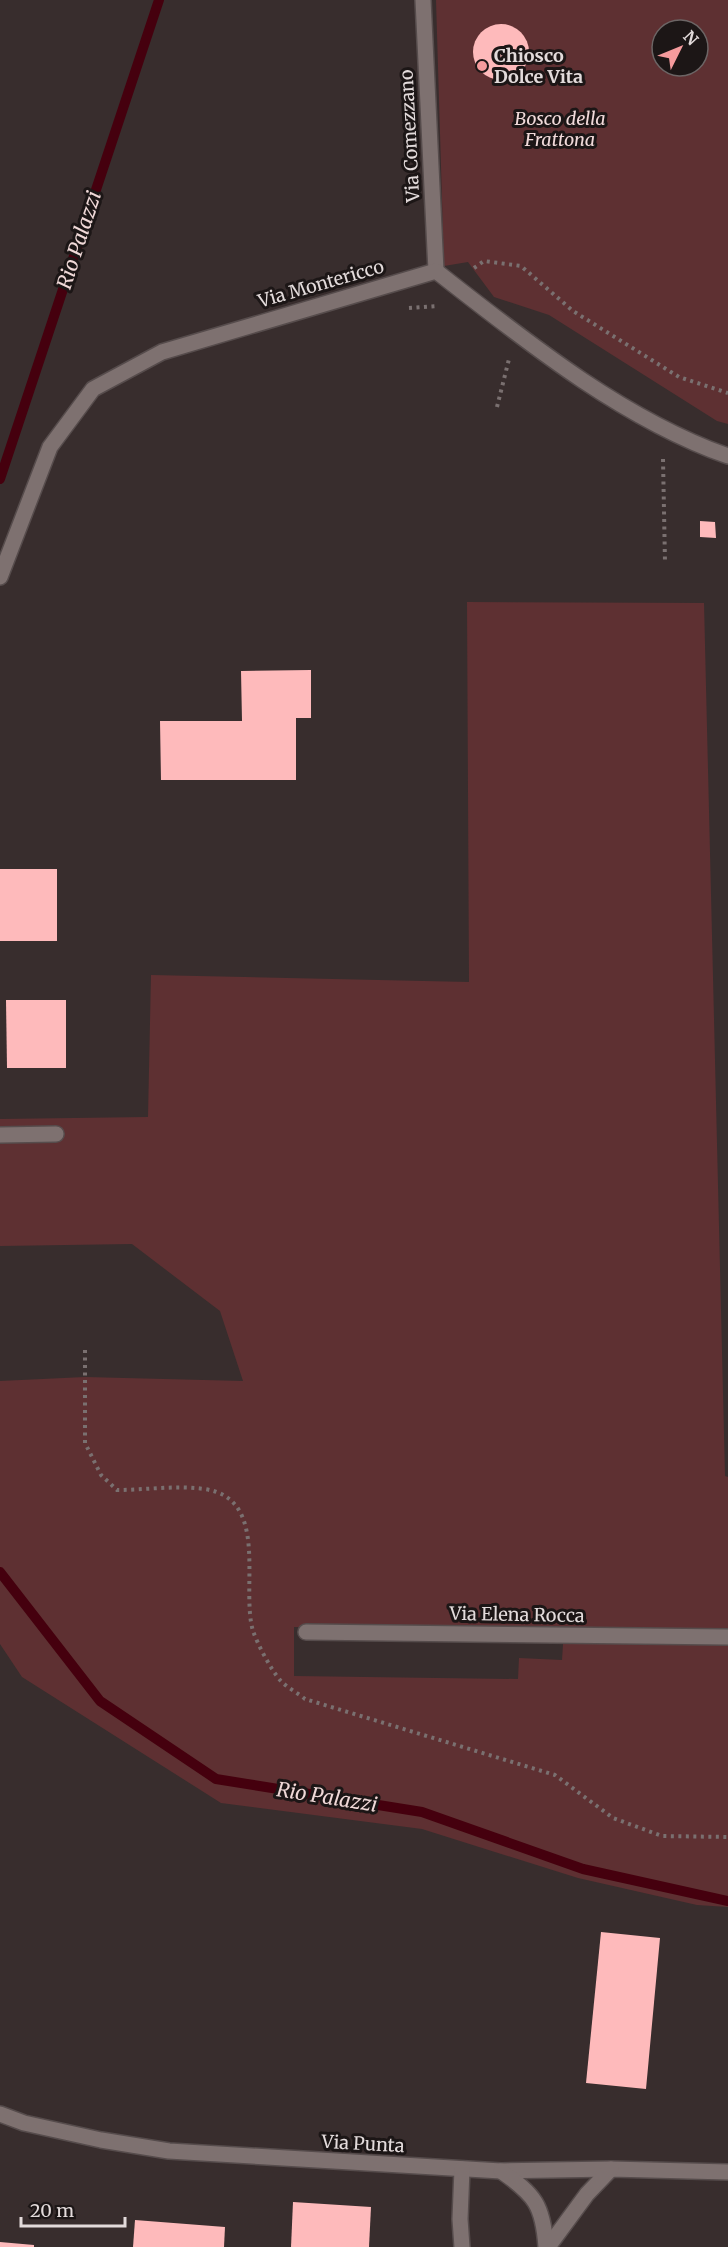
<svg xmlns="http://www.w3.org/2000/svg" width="728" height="2247" viewBox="0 0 728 2247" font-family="Merriweather,serif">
<rect width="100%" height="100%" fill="#382d2d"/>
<!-- green -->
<g fill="#5e3032" fill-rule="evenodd">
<path d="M436,0h292v424l-11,-3 -168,-106 -55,-18 -26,-35 -24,4zM662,30h36v36h-36z"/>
<path d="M467,602l237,1 21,873 3,1v430l-31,-2 -119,-27 -156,-49 -201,-26 -199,-126 -22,-33v-263l85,-4 158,4 -23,-70 -88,-67 -132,2v-127l148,-2 3,-142 318,7zM294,1627l270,2 -2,31 -43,-2 -1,21 -224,-3z"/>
</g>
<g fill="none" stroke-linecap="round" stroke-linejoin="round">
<!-- stream -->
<g stroke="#45000e" stroke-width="10">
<polyline points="0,479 159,0"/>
<polyline points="0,1572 100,1701 216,1779 422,1812 583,1869 728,1901"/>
</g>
</g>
<!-- building -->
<g fill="#febabb">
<circle cx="501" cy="52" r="28"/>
<polygon points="700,521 715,522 716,538 700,537"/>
<polygon points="311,670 311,718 296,718 296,780 161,780 160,721 242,721 241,671"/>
<rect x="0" y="869" width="57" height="72"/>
<polygon points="6,1000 66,1000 66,1068 7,1068"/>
<polygon points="601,1932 660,1938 646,2089 586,2083"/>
<polygon points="293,2202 371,2207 369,2247 291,2247"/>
<polygon points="135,2220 225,2227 224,2247 133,2247"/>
<polygon points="0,2242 34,2245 34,2247 0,2247"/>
</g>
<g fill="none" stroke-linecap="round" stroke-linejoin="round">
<defs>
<g id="minor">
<polyline points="423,0 436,271"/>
<path d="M0,577l50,-130 43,-58 69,-37 274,-81c87,68 186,148 292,185"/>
<polyline points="0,1135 56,1134"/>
<polyline points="306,1632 728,1637"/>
<polyline points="0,2114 24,2123 101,2140 169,2151 501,2171 611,2169 728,2172"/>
<path d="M501,2171c34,24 42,34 45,76"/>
<polyline points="462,2247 460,2219 462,2169"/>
<polyline points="548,2247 587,2194 611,2169"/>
</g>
</defs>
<!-- minor casing -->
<use href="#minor" stroke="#564c4c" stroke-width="18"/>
<!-- path -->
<g stroke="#7a7070" stroke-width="4" stroke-dasharray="3 4.5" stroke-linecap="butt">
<polyline points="474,268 484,261 521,266 573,311 679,377 728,393"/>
<polyline points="409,308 437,306"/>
<polyline points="497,407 509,359"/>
<polyline points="663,459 665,562"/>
<path d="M85,1350v93l16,32 16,15c28,0 59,-5 87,-1 67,9 36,98 49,142 5,14 17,37 27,49 6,7 18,13 25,19l250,76 58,43 49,18 66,1"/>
</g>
<!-- minor -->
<use href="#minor" stroke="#7e7170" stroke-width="15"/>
</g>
<!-- markers -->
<circle fill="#f59b9d" stroke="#1c1616" stroke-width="2" cx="482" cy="66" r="6"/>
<g text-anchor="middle" stroke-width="6" stroke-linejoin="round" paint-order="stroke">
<!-- poi labels -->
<g font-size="18" font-weight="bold" fill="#e3dbdb" stroke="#1c1616" text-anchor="start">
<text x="494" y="62">Chiosco<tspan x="494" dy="21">Dolce Vita</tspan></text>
</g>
<!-- park labels -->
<g font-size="18" font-style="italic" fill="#f1dada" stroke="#1c1616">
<text x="560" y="125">Bosco della<tspan x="560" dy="21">Frattona</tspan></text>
</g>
<!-- street labels -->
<g font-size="18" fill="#e3dbdb" stroke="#1c1616">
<text transform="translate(410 136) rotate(-93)" y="6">Via Comezzano</text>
<text transform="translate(321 284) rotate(-16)" y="6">Via Montericco</text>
<text transform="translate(517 1615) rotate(1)" y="6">Via Elena Rocca</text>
<text transform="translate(363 2144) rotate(3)" y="6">Via Punta</text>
</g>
<!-- water labels -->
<g font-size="20" font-style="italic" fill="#f0d9d8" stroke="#1c1616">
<text transform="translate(79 240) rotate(-72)" y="7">Rio Palazzi</text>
<text transform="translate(327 1797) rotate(9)" y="7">Rio Palazzi</text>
</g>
</g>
<!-- north arrow -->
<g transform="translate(680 48) rotate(47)"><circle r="28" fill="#1c1616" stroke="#6c6565" stroke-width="1.5"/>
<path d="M0-4.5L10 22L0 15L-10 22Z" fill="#f59b9d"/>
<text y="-9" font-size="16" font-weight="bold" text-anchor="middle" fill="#e3dbdb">N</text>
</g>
<!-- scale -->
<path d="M21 2217v9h104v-9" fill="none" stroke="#e3dbdb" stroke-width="3"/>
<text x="30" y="2217" font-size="18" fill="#e3dbdb" stroke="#1c1616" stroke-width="4.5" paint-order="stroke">20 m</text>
</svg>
